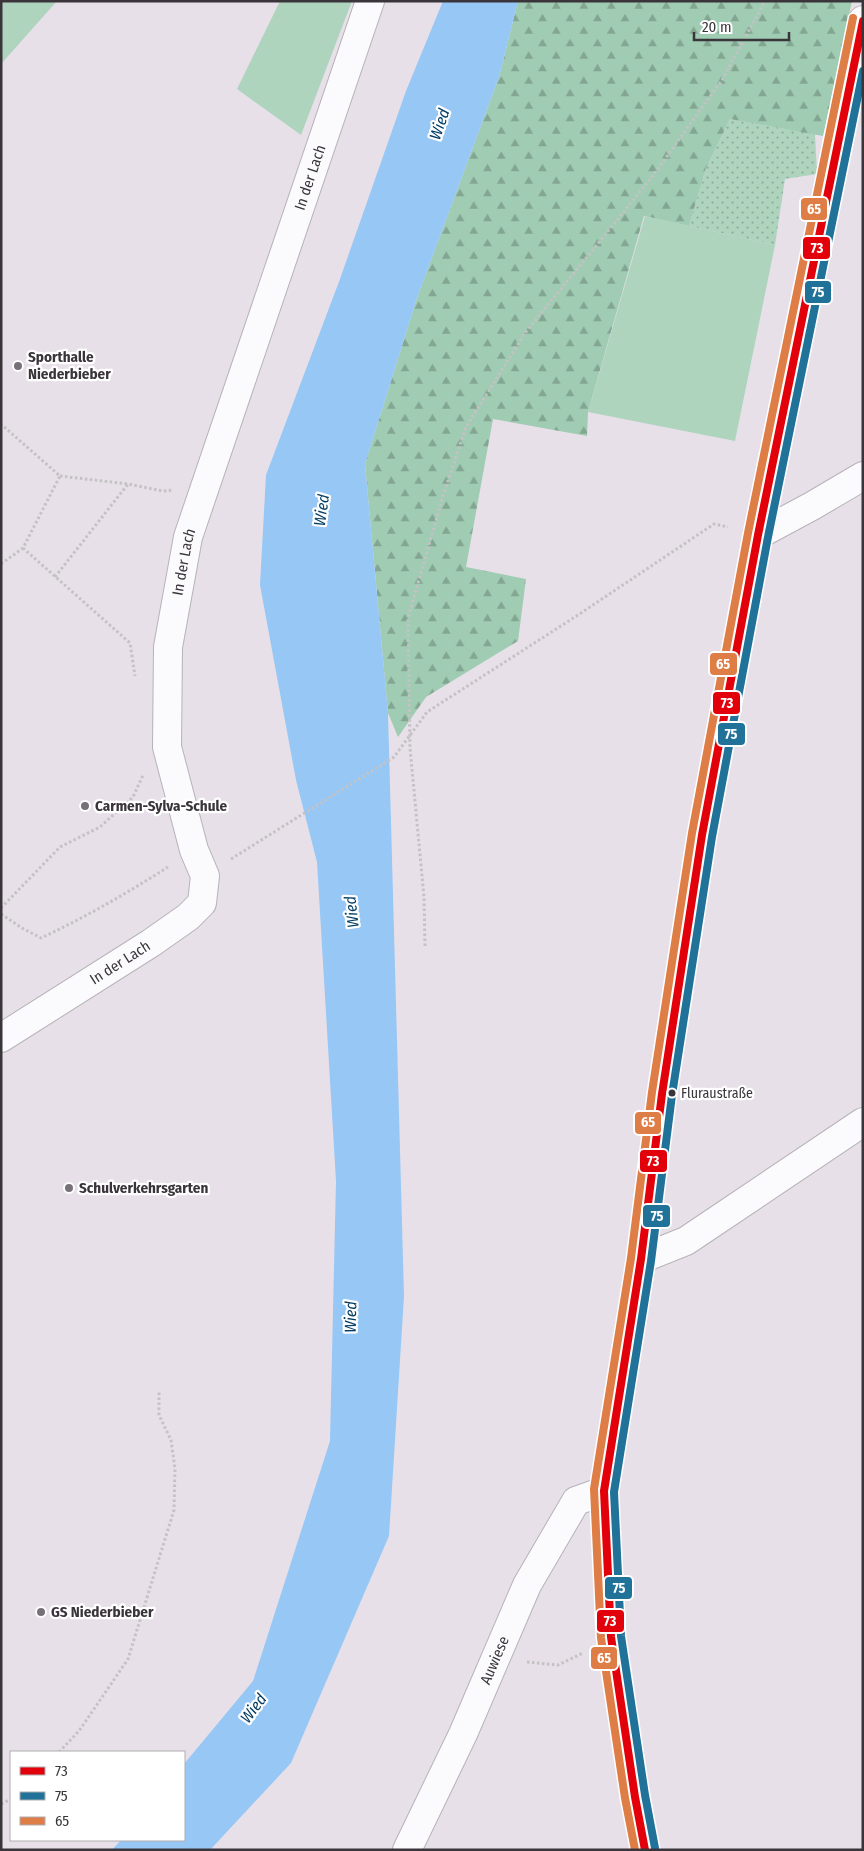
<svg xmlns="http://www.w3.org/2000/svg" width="864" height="1851" viewBox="0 0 864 1851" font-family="'Fira Sans Condensed',sans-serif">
<defs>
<pattern id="grass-dots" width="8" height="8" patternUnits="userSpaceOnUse" patternTransform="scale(1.25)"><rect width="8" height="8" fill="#aed4be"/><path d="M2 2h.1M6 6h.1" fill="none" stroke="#8fad9b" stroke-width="1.8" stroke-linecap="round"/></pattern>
<pattern id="forest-firs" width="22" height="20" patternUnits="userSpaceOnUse" patternTransform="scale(1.25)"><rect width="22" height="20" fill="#9fccb2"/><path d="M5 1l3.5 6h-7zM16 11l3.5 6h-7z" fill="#83a692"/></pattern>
</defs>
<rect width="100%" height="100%" fill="#e7e0e8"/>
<!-- grass -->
<polygon fill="url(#grass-dots)" points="730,119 815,134 817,174 785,179 775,245 689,226 706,168"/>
<!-- forest -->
<polygon fill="url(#forest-firs)" points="518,1 852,1 823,136 730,119 706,168 689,226 644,216 588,412 587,436 493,419 466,567 526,579 518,641 426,697 398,737 388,713 365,464 417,298 499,77"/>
<!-- park -->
<g fill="#aed4be">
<polygon points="1,1 57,1 1,64"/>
<polygon points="280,1 352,1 301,135 237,89"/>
<polygon points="645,216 775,245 735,441 588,412"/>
</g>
<!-- water -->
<polygon fill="#96c7f5" points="443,1 518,1 499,77 417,298 365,464 388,713 404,1296 389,1536 291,1763 210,1850 112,1850 121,1840 184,1840 184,1764 253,1681 330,1441 336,1181 317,862 296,780 260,585 266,475 340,279 406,91"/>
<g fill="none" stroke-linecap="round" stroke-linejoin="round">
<defs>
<g id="street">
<polyline points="758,535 812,506 863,476"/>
<path id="s1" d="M1,1038l150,-95 37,-26 14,-14 3,-27 -11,-26 -27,-103 1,-100 20,-110 182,-536"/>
<polyline points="641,1259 686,1241 863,1122"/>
<path id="s2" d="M407,1850l56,-116 64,-149 49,-84 28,-10"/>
<polyline points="645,1850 635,1797 611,1637 604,1491 641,1259 662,1094 702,835 758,535 863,20"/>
</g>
</defs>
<!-- street casing -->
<use href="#street" stroke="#b7b2b8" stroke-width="30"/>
<!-- path -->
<g stroke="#c4c2c4" stroke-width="3" stroke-dasharray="2.5 2.5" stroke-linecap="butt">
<polyline points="60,476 128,484 163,491 173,490"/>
<polyline points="23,548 130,643 135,676"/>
<polyline points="1,564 23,548 60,476 2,425"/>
<polyline points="55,577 128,484"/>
<polyline points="231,859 394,757 427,712 578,615 714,524 728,527"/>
<polyline points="1,908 60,847 100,827 133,797 143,775"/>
<path d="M1,914l21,14 19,10c45,-21 86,-45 127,-71"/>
<polyline points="425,946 424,897 410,748 408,618 443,496 466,427 525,333 652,177 722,80 765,1"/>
<polyline points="527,1662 558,1665 583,1653"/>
<polyline points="59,1752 79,1731 128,1659 174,1510 175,1469 171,1440 159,1415 159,1392"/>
<polyline points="1,1804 11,1799"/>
</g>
<!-- street -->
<use href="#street" stroke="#fbfafc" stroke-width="28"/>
<defs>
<polyline id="bus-1" points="645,1850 635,1797 611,1637 604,1491 641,1259 662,1094 702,835 758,535 863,21"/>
<polyline id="bus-2" points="655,1848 645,1795 621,1636 614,1492 651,1261 672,1095 712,837 768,537 863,71"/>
<polyline id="bus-3" points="635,1850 625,1798 601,1638 594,1489 631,1258 652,1092 692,833 748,533 853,18"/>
</defs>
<!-- bus-1 casing -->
<use href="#bus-1" stroke="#fff" stroke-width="11"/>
<!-- bus-2 casing -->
<use href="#bus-2" stroke="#fff" stroke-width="11"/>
<!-- bus-3 casing -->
<use href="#bus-3" stroke="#fff" stroke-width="11"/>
<!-- bus-1 -->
<use href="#bus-1" stroke="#e2000a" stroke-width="8"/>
<!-- bus-2 -->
<use href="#bus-2" stroke="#217299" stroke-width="8"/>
<!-- bus-3 -->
<use href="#bus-3" stroke="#de7d46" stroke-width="8"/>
</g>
<!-- markers -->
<g fill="#777177" stroke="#fff" stroke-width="2">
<circle cx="18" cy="366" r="5"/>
<circle cx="85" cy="806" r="5"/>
<circle cx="69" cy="1188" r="5"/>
<circle cx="41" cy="1612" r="5"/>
</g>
<circle fill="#3a353a" stroke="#fff" stroke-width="2" cx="672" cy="1093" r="4.5"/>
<g text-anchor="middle" stroke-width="4.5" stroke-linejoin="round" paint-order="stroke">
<!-- bus labels -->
<g font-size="14" fill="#3a353a" stroke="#fff" text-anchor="start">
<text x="681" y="1098">Fluraustraße</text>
</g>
<!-- street labels -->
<g font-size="15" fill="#3a353a" stroke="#fff">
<text dy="5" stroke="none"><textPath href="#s1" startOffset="996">In der Lach</textPath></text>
<text dy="5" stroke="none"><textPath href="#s1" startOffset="591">In der Lach</textPath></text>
<text dy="5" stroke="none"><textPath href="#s1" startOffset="141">In der Lach</textPath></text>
<text dy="5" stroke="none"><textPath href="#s2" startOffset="209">Auwiese</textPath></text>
</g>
<!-- poi labels -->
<g font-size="15" font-weight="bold" fill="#3a353a" stroke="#fff" text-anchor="start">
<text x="28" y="362">Sporthalle<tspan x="28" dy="17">Niederbieber</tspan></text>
<text x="95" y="811">Carmen-Sylva-Schule</text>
<text x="79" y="1193">Schulverkehrsgarten</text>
<text x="51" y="1617">GS Niederbieber</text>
</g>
<!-- water labels -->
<g font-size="16" font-style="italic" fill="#043e65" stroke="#fff">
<text transform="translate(439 124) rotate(-71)" y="6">Wied</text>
<text transform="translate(321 510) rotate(-82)" y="6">Wied</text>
<text transform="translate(351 912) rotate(-96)" y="6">Wied</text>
<text transform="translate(350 1317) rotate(-89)" y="6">Wied</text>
<text transform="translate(253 1708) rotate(-53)" y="6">Wied</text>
</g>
</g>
<g stroke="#fff" stroke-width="2">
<rect x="800" y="197" width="28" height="24" rx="5" fill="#de7d46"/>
<rect x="802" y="236" width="29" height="24" rx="5" fill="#e2000a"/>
<rect x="804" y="280" width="28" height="24" rx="5" fill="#217299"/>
<rect x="709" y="652" width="29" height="24" rx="5" fill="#de7d46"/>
<rect x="712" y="691" width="29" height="24" rx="5" fill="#e2000a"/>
<rect x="717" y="722" width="29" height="24" rx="5" fill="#217299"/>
<rect x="634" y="1111" width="28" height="24" rx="5" fill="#de7d46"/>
<rect x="639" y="1149" width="29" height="24" rx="5" fill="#e2000a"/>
<rect x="642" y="1204" width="29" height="24" rx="5" fill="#217299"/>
<rect x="604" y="1576" width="29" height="24" rx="5" fill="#217299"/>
<rect x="596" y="1609" width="29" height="24" rx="5" fill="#e2000a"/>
<rect x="590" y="1646" width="28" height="24" rx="5" fill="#de7d46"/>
</g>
<g font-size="14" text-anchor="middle" font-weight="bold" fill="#fff">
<text x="814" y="214">65</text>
<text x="817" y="253">73</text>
<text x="818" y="297">75</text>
<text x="723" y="669">65</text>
<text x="727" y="708">73</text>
<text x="731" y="739">75</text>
<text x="648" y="1127">65</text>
<text x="653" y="1166">73</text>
<text x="657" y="1221">75</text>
<text x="619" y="1593">75</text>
<text x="610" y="1626">73</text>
<text x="604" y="1663">65</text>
</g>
<!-- border -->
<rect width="864" height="1851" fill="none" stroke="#3a353a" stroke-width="5"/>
<!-- legend -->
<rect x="10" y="1751" width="175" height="90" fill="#ffffff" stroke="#b0aeb0"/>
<rect x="20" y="1767" width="25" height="8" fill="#e2000a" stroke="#b0aeb0"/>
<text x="55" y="1776" font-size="15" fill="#3a353a">73</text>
<rect x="20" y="1792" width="25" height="8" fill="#217299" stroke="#b0aeb0"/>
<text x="55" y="1801" font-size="15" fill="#3a353a">75</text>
<rect x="20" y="1817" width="25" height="8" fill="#de7d46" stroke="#b0aeb0"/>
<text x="55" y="1826" font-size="15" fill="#3a353a">65</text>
<!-- scale -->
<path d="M694 32v8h95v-8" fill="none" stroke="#3a353a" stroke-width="2.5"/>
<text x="702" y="32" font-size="15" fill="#3a353a" stroke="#ffffff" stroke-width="4" paint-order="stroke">20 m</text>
</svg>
